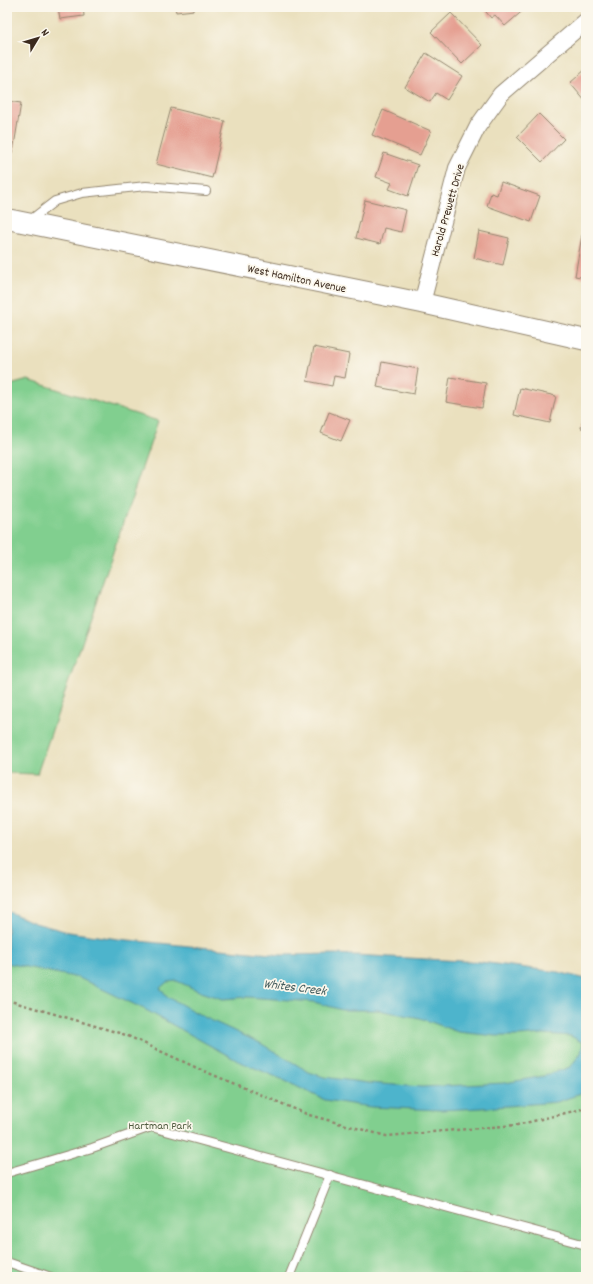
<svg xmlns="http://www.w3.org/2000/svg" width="593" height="1284" viewBox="0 0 593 1284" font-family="Dekko,sans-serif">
<rect width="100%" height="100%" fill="#fbf7ec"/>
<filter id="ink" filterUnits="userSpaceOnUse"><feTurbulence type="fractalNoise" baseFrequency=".025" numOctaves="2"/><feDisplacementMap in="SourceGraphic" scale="8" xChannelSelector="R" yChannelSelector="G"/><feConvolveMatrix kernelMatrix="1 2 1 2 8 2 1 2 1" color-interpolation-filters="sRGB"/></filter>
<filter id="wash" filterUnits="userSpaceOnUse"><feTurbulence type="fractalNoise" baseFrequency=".012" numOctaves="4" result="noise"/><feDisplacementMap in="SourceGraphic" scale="16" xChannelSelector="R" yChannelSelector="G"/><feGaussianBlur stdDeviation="0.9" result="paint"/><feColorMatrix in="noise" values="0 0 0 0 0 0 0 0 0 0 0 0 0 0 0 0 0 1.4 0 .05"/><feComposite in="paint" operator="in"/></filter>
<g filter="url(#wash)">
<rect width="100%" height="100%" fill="#eae0be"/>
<!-- green -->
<g fill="#81cf8f" stroke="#5e7c56">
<polygon points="28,380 158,421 37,774 7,773 7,386"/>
<polygon points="7,949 586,1036 586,1277 7,1277"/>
</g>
<!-- water -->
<path fill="#4db4cc" stroke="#446f75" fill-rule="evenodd" d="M7,911l28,12 33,9 50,7 163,16 55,-1 144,8 78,10 28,7v113l-29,10 -75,6 -42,2 -69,-3 -46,-7 -44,-21 -43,-18 -94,-52 -65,-31 -72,-15zM177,981l24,11 22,7 25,-2 66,5 28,8h36l42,8 38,14 37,4h24l25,-2 27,2 12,7 -2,10 -11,14 -26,9 -39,7 -83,4 -54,-4 -44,-6 -15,-5 -49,-29 -56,-26 -36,-20 -8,-9 7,-6z"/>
<g id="blocks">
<!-- building -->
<g fill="#e59f91">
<polygon points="58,7 83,7 84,16 60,19"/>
<polygon points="175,7 194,7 194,10 176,12"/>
<polygon points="482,7 527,7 505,26 495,15 491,18"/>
<polygon points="451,13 482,45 462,64 431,32"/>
<polygon points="426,53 462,76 447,100 436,93 430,102 405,87"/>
<polygon points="586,69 586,102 570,83"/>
<polygon points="7,101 21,103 13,152 7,151"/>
<polygon points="171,108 225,121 212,178 156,164"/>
<polygon points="383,110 431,131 420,155 372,135"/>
<polygon points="539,114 564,139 542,162 517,137"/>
<polygon points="384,153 418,165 408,196 389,189 392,183 376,177"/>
<polygon points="501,182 540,196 531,222 487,206 491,193 497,195"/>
<polygon points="365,200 406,210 401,232 384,228 380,244 356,238"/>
<polygon points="479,231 509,238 503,265 474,258"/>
<polygon points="582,235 586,236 586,278 575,276"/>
<polygon points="314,347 349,354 345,378 334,376 332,386 307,381"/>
<polygon points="382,362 418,369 414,394 377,387"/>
<polygon points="450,377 486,383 482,408 446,402"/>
<polygon points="520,388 556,396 550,423 514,415"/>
<polygon points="585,410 586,410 586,429 581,428"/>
<polygon points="329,412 350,420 341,441 321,433"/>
</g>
</g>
</g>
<g filter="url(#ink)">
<use href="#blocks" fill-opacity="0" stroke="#92856e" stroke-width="1"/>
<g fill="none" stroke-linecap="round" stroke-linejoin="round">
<defs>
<g id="service">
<polyline points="29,221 55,201 82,193 146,186 206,191"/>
<polyline points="7,1173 92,1148 151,1127 586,1245"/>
<polyline points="7,1262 51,1277"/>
<polyline points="289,1277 330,1175"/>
</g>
<polyline id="minor" points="422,303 457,168 478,126 501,94 586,21"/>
<polyline id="tertiary" points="7,219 422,303 586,340"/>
</defs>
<!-- service casing -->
<use href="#service" stroke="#92856e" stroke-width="10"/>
<!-- minor casing -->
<use href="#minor" stroke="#92856e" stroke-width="18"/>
<!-- tertiary casing -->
<use href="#tertiary" stroke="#92856e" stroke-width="22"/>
<!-- path -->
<polyline stroke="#92856e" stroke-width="2.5" stroke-dasharray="3 3" stroke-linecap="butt" points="7,1000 126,1035 199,1069 309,1115 386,1136 517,1125 586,1108"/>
<!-- service -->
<use href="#service" stroke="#fff" stroke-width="8"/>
<!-- minor -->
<use href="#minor" stroke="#fff" stroke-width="16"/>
<!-- tertiary -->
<use href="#tertiary" stroke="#fff" stroke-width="20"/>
</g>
</g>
<g text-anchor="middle" stroke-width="3.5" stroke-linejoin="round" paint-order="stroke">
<!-- street labels -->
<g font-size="12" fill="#3b2a1e" stroke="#fbf7ec">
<text transform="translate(447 210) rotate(-74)" y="4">Harold Prewett Drive</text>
<text transform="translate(297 278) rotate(12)" y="4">West Hamilton Avenue</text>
</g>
<!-- park labels -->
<g font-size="12" fill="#505c40" stroke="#fbf7ec">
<text x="160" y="1129">Hartman Park</text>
</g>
<!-- water labels -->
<g font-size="13" font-style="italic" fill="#415a5b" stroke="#fbf7ec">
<text transform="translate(295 986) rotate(7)" y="5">Whites Creek</text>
</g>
</g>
<!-- margin -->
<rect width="593" height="1284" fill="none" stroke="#fbf7ec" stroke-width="24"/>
<!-- north arrow -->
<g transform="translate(38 38) rotate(52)" stroke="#fbf7ec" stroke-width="3" paint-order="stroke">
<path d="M0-3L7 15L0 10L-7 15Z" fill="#3b2a1e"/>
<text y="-6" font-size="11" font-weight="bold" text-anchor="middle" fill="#3b2a1e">N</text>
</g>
</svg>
